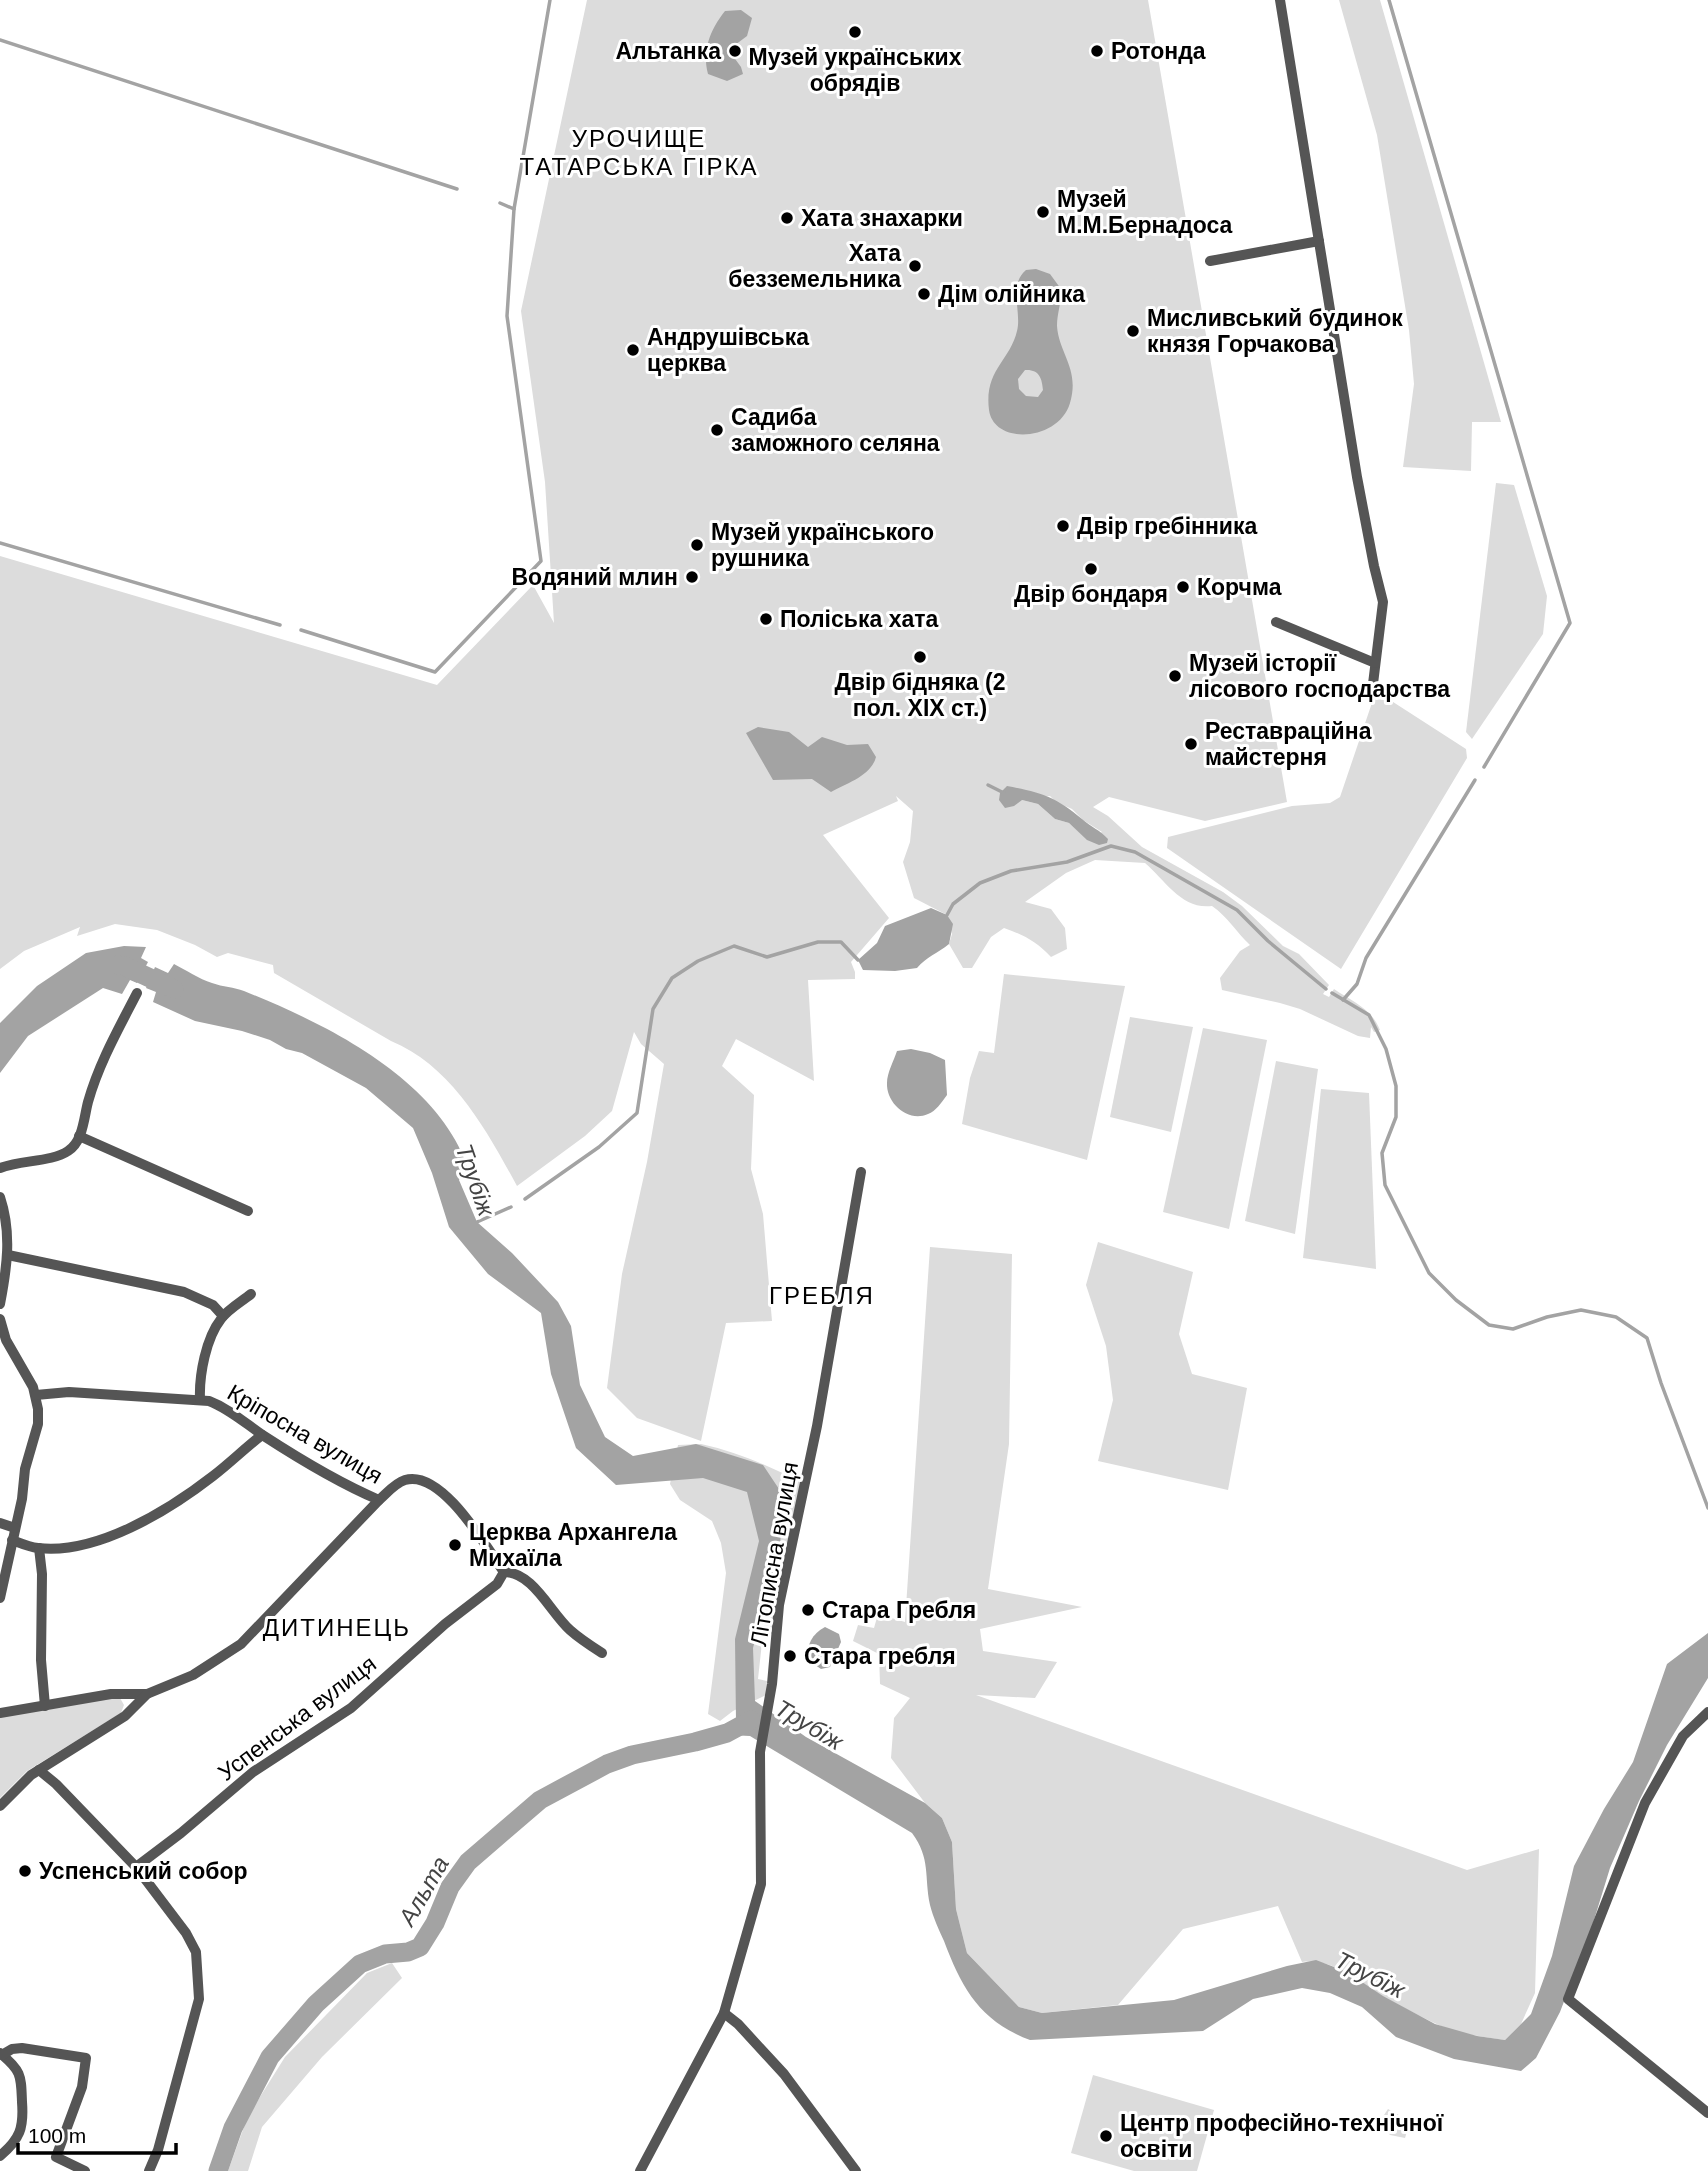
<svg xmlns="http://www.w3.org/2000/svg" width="1708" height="2171" viewBox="0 0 1708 2171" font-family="Arial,sans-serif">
<rect width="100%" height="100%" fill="#fff"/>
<!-- green -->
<g fill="#dcdcdc" fill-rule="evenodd">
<path d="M587,0h561l139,802 -82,19 -96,-24 -16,10 15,9 34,31 81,45 19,14 41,40 16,8 30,31 -6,9 6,3 5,-8c19,13 37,19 46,41l-6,2 -3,-5 -1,11 -12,-2 -58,-27 -20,-6 -58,-13 -2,-12 20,-27 10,-6c-14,-13 -22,-28 -38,-39 -30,4 -46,-25 -67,-43l-50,-3 -29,13 -41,29 26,7 14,19 2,21 -16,8c-14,-15 -27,-22 -47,-29l-13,9 -19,31h-9l-14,-24 3,-10 -5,-19 -33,-17 -11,-36 7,-20 3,-31 -17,-15 2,5 -75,34 66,83 -38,44 4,10v7l-47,1 6,101 -78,-42 -14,27 32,29 -3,74 12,45 9,107 -46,2 -25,118 -64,-23 -30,-30 15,-114 25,-112 17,-98 -23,-20 -7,-12 -22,79 -27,25 -68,50c-30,-55 -65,-120 -126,-145l-117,-68 -1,-8 -45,-12 -11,4 -22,-12 -38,-15 -42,-6 -38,12 3,-9 -56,24 -24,18v-413l437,129 96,-100 21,38 -9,-141 -24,-171zM1050,796l6,6 16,7 11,11 19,12 -14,8 -19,-17 -14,-4 -17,-15 -16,-4z"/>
<polygon points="1339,0 1380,0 1501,422 1472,422 1471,471 1403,467 1414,384 1409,330 1377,135"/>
<polygon points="1496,483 1514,485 1547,596 1543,634 1472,739 1466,732"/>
<polygon points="1376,691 1466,749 1467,758 1341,969 1167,848 1168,837 1292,806 1330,803 1340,797"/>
<polygon points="1004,974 1125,986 1087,1160 962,1124 970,1078 979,1051 994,1053"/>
<polygon points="1130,1017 1193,1027 1171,1132 1110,1117"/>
<polygon points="1203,1028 1267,1040 1229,1229 1163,1212"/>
<polygon points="1276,1061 1318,1069 1295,1234 1245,1221"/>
<polygon points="1321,1089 1369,1093 1376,1269 1303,1258"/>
<polygon points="1098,1242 1193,1272 1179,1334 1192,1374 1247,1388 1228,1490 1098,1461 1113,1400 1106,1346 1086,1285"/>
<path d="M930,1247l82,7 -3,190 -21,145 94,18 -102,22 3,22 74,11 -22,36 -59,-3 491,175 72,-21 -4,144 -14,31 -16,16c-24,-3 -51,-7 -73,-18 -16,-8 -32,-16 -48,-25 -25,-15 -50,-39 -82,-35l-24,-56 -95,23 -65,76 -76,8 -23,-6 -52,-54 -11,-44 -4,-67 -10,-24 -17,-15 -34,-45 3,-40 16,-20 -30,-14 -1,-30 -26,-13 5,-16 16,3 4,-14 27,8z"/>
<path d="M701,1444c37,8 68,22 101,39l-29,151 -10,-1 -5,46 9,2 -1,14 -33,16 -13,10 -12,-7 18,-141 -5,-30 -9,-22 -32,-21 -10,-16 8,-39z"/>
<polygon points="110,1698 120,1698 124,1705 121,1713 27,1771 0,1798 0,1717"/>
<polygon points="392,1963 402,1978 322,2057 262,2127 248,2171 228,2171 248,2116 285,2057 367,1973"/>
<polygon points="1093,2075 1214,2110 1197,2171 1134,2171 1071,2153"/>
<polygon points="1388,2109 1404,2118 1408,2128 1405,2138 1390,2135 1381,2125 1382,2118"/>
</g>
<!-- water -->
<g fill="#a3a3a3" fill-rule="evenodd">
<path d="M741,10l11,8 -5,18 -16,12 -1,4 11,15 2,7 -16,7 -19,-7c-6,-24 2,-44 17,-63z"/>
<path d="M1036,269l14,5 11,15c1,12 -4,24 -4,37 2,28 23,43 13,77 -11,38 -76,43 -81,7 -5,-40 21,-49 28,-79 5,-19 -9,-46 9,-61zM1025,370c14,-1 17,8 18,20l-5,7 -12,-1 -7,-7 -1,-10z"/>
<path d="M758,727l31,5 19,15 14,-10 25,8 21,-1 8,13c-5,19 -29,26 -45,35l-19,-13 -39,1 -27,-47z"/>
<path d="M1007,786c36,7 47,10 75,33 9,8 18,11 26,20l-1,4 -8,2 -12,-5 -18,-17 -14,-4 -17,-15 -16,-4 -8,6 -9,2 -6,-8 1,-7z"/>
<path d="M931,908l16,7 6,9 -4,20c-11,9 -23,13 -32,24l-22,3 -32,-1 -5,-10 19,-17 8,-17z"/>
<polygon points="124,946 146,947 141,958 148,962 137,983 130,980 122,994 103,988 28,1036 0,1073 0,1023 37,986 86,953"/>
<path d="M174,964c12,6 25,15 38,19 11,4 22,4 32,8 82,33 191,86 223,174l-8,15 18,42 35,31 46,49 13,24 9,59 25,52 28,19 63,-12 67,21 20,30 -3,53 -27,100 2,53 51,36 119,66 17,15 10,24 4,67 11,44 52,54 23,6 132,-13 113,-34 29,-6 31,12 36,24 52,28 42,12 28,4 26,-26 21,-58 22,-90 30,-57 29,-47 34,-98 41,-31v45l-41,67 -28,56 -29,67 -20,65 -30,79 -24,46 -15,13 -67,-12 -58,-22 -34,-30 -32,-14 -28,-5 -49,11 -50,32 -173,9c-50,-19 -68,-51 -86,-99 -5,-11 -11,-24 -14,-36 -6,-29 1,-46 -18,-72l-162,-97 -21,-1v-6l7,-7 -1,-83 24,-98 -12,-49 -44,-14 -87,7 -40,-37 -25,-74 -10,-61 -53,-39 -39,-47 -17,-54 -19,-45 -47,-40 -64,-35 -16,-4 -16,-9 -28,-9 -47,-10 -42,-19 3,-10 -10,-4 9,-21 13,6z"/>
<path d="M911,1049l19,4 15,7 2,35c-6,8 -11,16 -19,19 -20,9 -42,-11 -41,-31 0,-10 7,-23 10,-32z"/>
<path d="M825,1627l14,7 2,8 -11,25 -9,2 -13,-9c-2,-15 4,-26 17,-33z"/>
</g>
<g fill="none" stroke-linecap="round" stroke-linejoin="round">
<!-- stream -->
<g stroke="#a3a3a3" stroke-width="3.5">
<polyline points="1389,0 1570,623 1484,767"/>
<polyline points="0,40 457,189"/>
<polyline points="500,203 514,209 550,0"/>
<polyline points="0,543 280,625"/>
<polyline points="301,630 435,672 541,561 507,316 514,209"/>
<polyline points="988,785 1004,793"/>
<polyline points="947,915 953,904 980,883 1011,871 1067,862 1111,846 1135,852 1237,910 1268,941 1326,989"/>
<polyline points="1332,993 1369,1015 1386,1049 1396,1086 1396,1117 1382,1153 1385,1185 1429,1273 1456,1300 1489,1325 1513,1329 1547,1317 1581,1310 1616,1317 1647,1338 1661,1383 1708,1508"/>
<polyline points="1343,1000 1357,984 1366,958 1475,780"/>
<polyline points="525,1199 599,1147 637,1113 653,1009 672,978 698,961 734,946 767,957 818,942 841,942 858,960"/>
<polyline points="477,1222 511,1207"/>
</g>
<!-- river -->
<g stroke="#a3a3a3" stroke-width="19">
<polyline points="118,965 124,966 174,989"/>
<polyline points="218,2171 233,2128 270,2057 316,2004 360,1964 385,1954 408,1952 420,1947 435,1923 450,1887 468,1862 540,1800 607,1764 632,1755 695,1742 727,1733 751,1720"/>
</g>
<!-- minor -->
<g stroke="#555" stroke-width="10">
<polyline points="1280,0 1357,477 1374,566 1383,602 1372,692"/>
<polyline points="1210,261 1319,241"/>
<polyline points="1276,622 1375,663"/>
<polyline points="79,1136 248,1211"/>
<path d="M0,1168c20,-8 52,-6 68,-17 15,-9 16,-34 20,-49 11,-39 31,-74 49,-109"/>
<path d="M0,1197c12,36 7,71 0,107"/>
<polyline points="8,1255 184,1292 213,1305 223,1316"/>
<polyline points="0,1319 6,1340 33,1387 38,1409 38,1424 25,1469 22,1499 0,1598"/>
<path d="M36,1395l33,-3 140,9c21,8 37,23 55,35 37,24 75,47 115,64"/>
<path d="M200,1399c-1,-24 6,-61 21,-80 7,-10 20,-17 30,-25"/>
<polyline points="0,1523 15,1528"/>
<path d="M12,1540c8,3 17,7 26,8 58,7 130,-37 175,-72 17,-13 32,-28 49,-41"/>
<polyline points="39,1548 42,1574 41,1660 45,1706"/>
<polyline points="1708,1712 1683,1736 1645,1803 1568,1999 1708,2113"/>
<polyline points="0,1713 111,1694 147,1694"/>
<polyline points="39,1770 56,1784 136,1867 186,1933 196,1952 199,1999 158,2150 149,2171"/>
<path d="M0,1806l31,-31 94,-59 22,-22 46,-19 48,-31 138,-144c8,-7 16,-17 26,-20 37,-11 81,67 99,92"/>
<path d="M136,1867l45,-34 72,-61 98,-64 94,-84 52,-40 7,-12c29,0 46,40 66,58 10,9 21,16 32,23"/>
<polyline points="724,2013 738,2024 784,2074 856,2171"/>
<path d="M0,2053c22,18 21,23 22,49 2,26 -2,37 -22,54"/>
<polyline points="2,2055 12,2049 22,2048 86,2058 82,2087 56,2157 85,2171"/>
<polyline points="640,2171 724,2013 761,1884 760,1752 772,1684 779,1605 817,1426 861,1172"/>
</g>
</g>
<!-- markers -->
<g fill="#000" stroke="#fff" stroke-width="2.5">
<circle cx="855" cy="32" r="7"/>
<circle cx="735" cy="51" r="7"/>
<circle cx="1097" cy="51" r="7"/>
<circle cx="1043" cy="212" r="7"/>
<circle cx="787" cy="218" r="7"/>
<circle cx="915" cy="266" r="7"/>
<circle cx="924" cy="294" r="7"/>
<circle cx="1133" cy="331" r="7"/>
<circle cx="633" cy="350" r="7"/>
<circle cx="717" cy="430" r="7"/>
<circle cx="1063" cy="526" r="7"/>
<circle cx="697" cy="545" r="7"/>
<circle cx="1091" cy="569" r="7"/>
<circle cx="692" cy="577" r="7"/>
<circle cx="1183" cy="587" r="7"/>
<circle cx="766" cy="619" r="7"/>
<circle cx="920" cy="657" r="7"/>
<circle cx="1175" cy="676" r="7"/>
<circle cx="1191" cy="744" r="7"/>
<circle cx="455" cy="1545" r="7"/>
<circle cx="808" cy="1610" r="7"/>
<circle cx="790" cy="1656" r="7"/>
<circle cx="25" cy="1871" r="7"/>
<circle cx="1106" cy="2136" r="7"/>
</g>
<g text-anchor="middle" stroke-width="6" stroke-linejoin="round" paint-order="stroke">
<!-- poi labels -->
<g font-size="23" font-weight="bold" fill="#000" stroke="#fff" text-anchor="start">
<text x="721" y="59" text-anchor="end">Альтанка</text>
<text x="1111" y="59">Ротонда</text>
<text x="855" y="65" text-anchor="middle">Музей українських<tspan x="855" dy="26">обрядів</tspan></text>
<text x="1057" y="207">Музей<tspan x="1057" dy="26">М.М.Бернадоса</tspan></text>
<text x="801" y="226">Хата знахарки</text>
<text x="901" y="261" text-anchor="end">Хата<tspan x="901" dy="26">безземельника</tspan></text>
<text x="938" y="302">Дім олійника</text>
<text x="1147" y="326">Мисливський будинок<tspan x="1147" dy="26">князя Горчакова</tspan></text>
<text x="647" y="345">Андрушівська<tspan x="647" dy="26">церква</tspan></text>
<text x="731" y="425">Садиба<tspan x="731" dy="26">заможного селяна</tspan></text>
<text x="1077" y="534">Двір гребінника</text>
<text x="711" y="540">Музей українського<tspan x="711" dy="26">рушника</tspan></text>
<text x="678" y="585" text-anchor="end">Водяний млин</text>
<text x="1197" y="595">Корчма</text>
<text x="1091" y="602" text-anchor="middle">Двір бондаря</text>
<text x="780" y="627">Поліська хата</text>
<text x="1189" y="671">Музей історії<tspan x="1189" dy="26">лісового господарства</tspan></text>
<text x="920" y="690" text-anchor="middle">Двір бідняка (2<tspan x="920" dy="26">пол. XIX ст.)</tspan></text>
<text x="1205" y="739">Реставраційна<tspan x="1205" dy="26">майстерня</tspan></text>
<text x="469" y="1540">Церква Архангела<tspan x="469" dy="26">Михаїла</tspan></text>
<text x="822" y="1618">Стара Гребля</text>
<text x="804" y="1664">Стара гребля</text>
<text x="39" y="1879">Успенський собор</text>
<text x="1120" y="2131">Центр професійно-технічної<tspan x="1120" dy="26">освіти</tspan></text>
</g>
<!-- street labels -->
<g font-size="23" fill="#000" stroke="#fff">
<text transform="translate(305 1434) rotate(30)" y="8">Кріпосна вулиця</text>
<text transform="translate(774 1554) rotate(-80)" y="8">Літописна вулиця</text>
<text transform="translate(297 1718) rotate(-37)" y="8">Успенська вулиця</text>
</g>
<!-- neighbourhood labels -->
<g font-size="24" letter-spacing="2" fill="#000" stroke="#fff">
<text x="639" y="147">УРОЧИЩЕ<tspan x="639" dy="28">ТАТАРСЬКА ГІРКА</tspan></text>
<text x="822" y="1304">ГРЕБЛЯ</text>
<text x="337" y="1636">ДИТИНЕЦЬ</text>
</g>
<!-- water labels -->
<g font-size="24" font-style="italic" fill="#444" stroke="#fff">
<text transform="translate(475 1180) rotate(71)" y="8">Трубіж</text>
<text transform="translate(809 1725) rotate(31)" y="8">Трубіж</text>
<text transform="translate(424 1891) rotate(-60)" y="8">Альта</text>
<text transform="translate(1370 1975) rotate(27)" y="8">Трубіж</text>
</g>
</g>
<!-- scale -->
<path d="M18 2143v10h158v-10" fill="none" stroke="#000000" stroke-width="3.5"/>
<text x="28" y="2143" font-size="21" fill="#000000" stroke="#ffffff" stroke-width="5" paint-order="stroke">100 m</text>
</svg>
